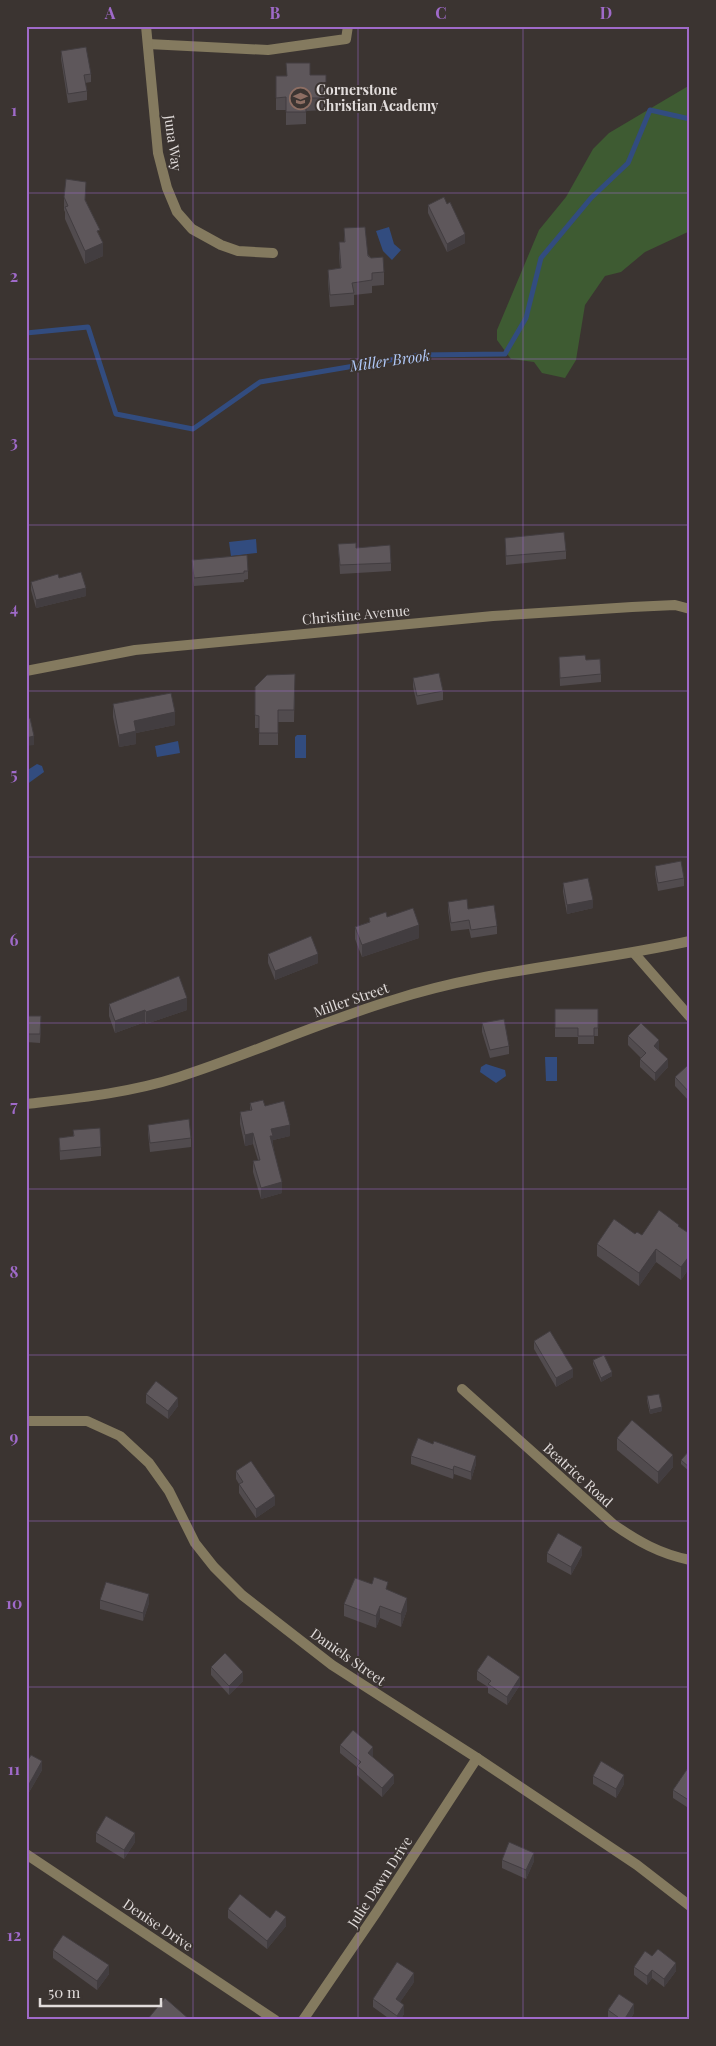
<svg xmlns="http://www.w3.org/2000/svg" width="716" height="2046" viewBox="0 0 716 2046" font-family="'Playfair Display',serif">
<rect width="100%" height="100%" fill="#3b3431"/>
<!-- green -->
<polygon fill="#3e5b32" points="690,85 690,231 645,252 621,272 605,276 585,305 576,360 565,378 542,373 534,362 511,359 497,340 497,330 539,230 566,197 593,149 609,133"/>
<!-- water -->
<g fill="#324c7f">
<polygon points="389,227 394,244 401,250 392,260 383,251 376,231"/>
<polygon points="256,539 257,553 231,556 229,542"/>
<polygon points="297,735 306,735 306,758 295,758 295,737"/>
<polygon points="178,741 180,753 157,757 155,746"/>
<polygon points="37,764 42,766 44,772 26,785 26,771"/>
<polygon points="545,1057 557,1057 557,1081 546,1081"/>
<polygon points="486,1064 505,1070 506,1076 496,1083 480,1072 481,1067"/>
</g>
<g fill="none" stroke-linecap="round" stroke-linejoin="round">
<!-- stream -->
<polyline stroke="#324c7f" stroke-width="5" points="26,333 88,327 116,414 193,429 260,382 419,355 505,354 526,318 541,258 591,198 628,163 650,110 690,119"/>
<!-- lane -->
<polyline stroke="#847a5f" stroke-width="10" points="148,44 268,50 346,39 348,26"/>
<!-- street -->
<g stroke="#847a5f" stroke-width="10">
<polyline points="146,26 158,153 167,188 177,212 192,229 221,245 238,251 273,253"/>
<polyline points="26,671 135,650 493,616 632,607 675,605 690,609"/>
<polyline points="634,953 690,1017"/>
<path d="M26,1104c52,-6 103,-11 153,-27 72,-23 141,-55 214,-77 96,-31 199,-37 297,-59"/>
<path d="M462,1389l151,135c24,17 47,30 77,36"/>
<polyline points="26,1421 87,1421 120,1436 149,1463 169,1491 195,1543 214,1567 242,1595 332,1665 477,1758 637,1865 690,1906"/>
<polyline points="26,1854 275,2020"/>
<polyline points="303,2020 376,1913 477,1758"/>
</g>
</g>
<!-- wall -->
<g fill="#514b4e">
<polygon points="61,51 91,74 91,82 85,83 87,91 87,100 68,103 61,59"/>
<polygon points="326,75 326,110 306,111 306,124 286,125 286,110 276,110 276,76"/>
<polygon points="64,197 86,201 100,237 103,256 85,264 65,219 65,212 64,210"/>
<polygon points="447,204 465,243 447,252 428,213 428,205"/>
<polygon points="344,228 384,272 384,285 372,286 372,293 354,295 354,305 330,307 328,282 328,270 340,268 339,255 339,242 344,242"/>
<polygon points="505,538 566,551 566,559 506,565"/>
<polygon points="338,544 356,548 391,563 391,571 340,574"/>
<polygon points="192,560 248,571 248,579 244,580 244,582 194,586"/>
<polygon points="59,578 86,596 36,608 31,590 31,582"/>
<polygon points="559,657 586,660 601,674 601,682 560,686"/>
<polygon points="295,674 294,722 278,722 278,745 259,745 259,728 255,728 255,687"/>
<polygon points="413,678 443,691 443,700 417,705 413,687"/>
<polygon points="113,704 175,725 136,733 136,744 119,747 113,717"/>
<polygon points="655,866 684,878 684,886 658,891 655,874"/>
<polygon points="563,883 593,908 567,914 563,892"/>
<polygon points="448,902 497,926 497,934 471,938 469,929 451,931 448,910"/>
<polygon points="369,918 419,938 362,957 355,939 355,927 369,922"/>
<polygon points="268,954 318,963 275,980 268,963"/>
<polygon points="109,1004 187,1010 146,1024 145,1022 115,1033 109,1016"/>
<polygon points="555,1009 598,1009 598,1036 594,1036 594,1044 578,1044 578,1037 555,1037"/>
<polygon points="26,1016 41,1024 40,1043 26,1042"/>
<polygon points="482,1023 509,1046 509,1054 490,1058 482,1032"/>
<polygon points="628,1036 659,1049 659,1050 668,1067 655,1081 640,1067 640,1059 641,1058 628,1045"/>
<polygon points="690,1068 690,1102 675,1086 675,1077"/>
<polygon points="250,1103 265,1106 290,1136 273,1140 273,1145 282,1193 261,1199 253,1172 253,1161 258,1160 253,1144 245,1146 240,1124 240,1112 250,1110"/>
<polygon points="148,1125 191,1138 191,1147 150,1152 148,1133"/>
<polygon points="73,1130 101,1147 101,1156 60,1160 59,1138 73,1136"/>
<polygon points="679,1227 690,1234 690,1267 681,1280 656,1262 639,1286 597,1256 597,1244 635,1234 642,1235"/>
<polygon points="534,1341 573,1377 556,1387 534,1349"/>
<polygon points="593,1360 612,1376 601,1382 593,1364"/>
<polygon points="146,1394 178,1406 168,1419 146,1403"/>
<polygon points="647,1396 662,1411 650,1414 647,1401"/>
<polygon points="617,1438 673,1467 658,1484 617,1450"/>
<polygon points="433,1444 476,1464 471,1480 454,1474 453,1479 411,1464 411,1456"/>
<polygon points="690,1450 690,1472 681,1464 681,1460"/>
<polygon points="236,1471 275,1505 256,1518 239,1493 239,1484 236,1479"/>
<polygon points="547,1553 582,1555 571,1575 547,1562"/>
<polygon points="388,1590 407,1610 401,1627 380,1618 376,1628 344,1616 344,1604"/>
<polygon points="100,1600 149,1603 143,1621 100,1609"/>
<polygon points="211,1667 243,1681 229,1695 211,1675"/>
<polygon points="477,1671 520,1685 507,1705 488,1693 488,1687 477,1680"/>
<polygon points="340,1745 373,1756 372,1757 394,1783 382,1797 357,1775 357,1767 340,1753"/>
<polygon points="26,1763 42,1770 28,1794 26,1794"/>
<polygon points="690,1765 690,1809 673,1798 673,1790"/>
<polygon points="593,1776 624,1784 616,1798 593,1784"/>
<polygon points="96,1833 135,1842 124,1859 96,1842"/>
<polygon points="502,1860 534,1861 526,1879 502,1868"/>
<polygon points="228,1909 270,1918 286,1926 267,1949 228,1918"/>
<polygon points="53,1950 109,1974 97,1990 53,1958"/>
<polygon points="634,1967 676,1971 664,1987 652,1978 647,1985 634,1975"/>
<polygon points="414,1982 400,2002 404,2014 400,2020 391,2020 373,2007 373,1999"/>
<polygon points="608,2010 634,2013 630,2020 609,2020 608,2019"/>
</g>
<!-- shaded-wall -->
<g fill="#423d40">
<polygon points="465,234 465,243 447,252 447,244"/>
<polygon points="103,243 103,256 85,264 85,251"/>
<polygon points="86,588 86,596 36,608 36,600"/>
<polygon points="175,712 175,725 136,733 136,744 119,747 119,735 134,721"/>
<polygon points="34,736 34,745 26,746 26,738"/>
<polygon points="593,900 593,908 567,914 567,905"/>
<polygon points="419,925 419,938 362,957 362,945"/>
<polygon points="318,954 318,963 275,980 275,971"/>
<polygon points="187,998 187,1010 146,1024 146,1012"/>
<polygon points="145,1010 145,1022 115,1033 115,1021"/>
<polygon points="659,1040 659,1049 654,1054 654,1046"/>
<polygon points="668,1059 668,1067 655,1081 655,1073"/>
<polygon points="290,1125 290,1136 273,1140 273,1147 270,1148 271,1129"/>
<polygon points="253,1133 253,1144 245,1146 245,1135"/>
<polygon points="282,1182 282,1193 261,1199 261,1188"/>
<polygon points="656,1249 656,1262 639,1286 639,1273"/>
<polygon points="690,1255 690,1267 681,1280 681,1267"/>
<polygon points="573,1369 573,1377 556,1387 556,1378"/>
<polygon points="612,1372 612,1376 601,1382 601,1378"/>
<polygon points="178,1398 178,1406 168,1419 168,1411"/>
<polygon points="662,1407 662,1411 650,1414 650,1410"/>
<polygon points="673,1455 673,1467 658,1484 658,1472"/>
<polygon points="476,1456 476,1464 471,1480 471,1472"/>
<polygon points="454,1466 454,1474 453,1479 453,1470"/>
<polygon points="275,1496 275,1505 256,1518 256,1509"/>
<polygon points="582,1547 582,1555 571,1575 571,1567"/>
<polygon points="149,1594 149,1603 143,1621 143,1613"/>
<polygon points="407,1598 407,1610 401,1627 401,1614"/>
<polygon points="380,1606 380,1618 376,1628 376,1616"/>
<polygon points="243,1672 243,1681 229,1695 229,1686"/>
<polygon points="520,1677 520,1685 507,1705 507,1697"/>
<polygon points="373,1747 373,1756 368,1762 368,1753"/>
<polygon points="42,1761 42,1770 28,1794 28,1786"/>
<polygon points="394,1775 394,1783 382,1797 382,1788"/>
<polygon points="624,1775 624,1784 616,1798 616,1789"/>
<polygon points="135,1833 135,1842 124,1859 124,1850"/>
<polygon points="534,1853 534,1861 526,1879 526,1870"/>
<polygon points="286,1917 286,1926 267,1949 267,1941"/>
<polygon points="676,1963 676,1971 664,1987 664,1979"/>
<polygon points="109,1965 109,1974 97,1990 97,1981"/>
<polygon points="652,1970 652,1978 647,1985 647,1976"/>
<polygon points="414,1973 414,1982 396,2008 396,1999"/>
<polygon points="634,2004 634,2013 630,2020 624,2020"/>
<polygon points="404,2005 404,2014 400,2020 397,2020 397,2016"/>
</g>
<!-- building -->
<g fill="#5e575b" stroke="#423d40">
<polygon points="86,47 91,74 84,75 87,91 68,94 61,51"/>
<polygon points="286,63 310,63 310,75 326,75 326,98 306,98 306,112 286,112 286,97 276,98 276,76 287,76"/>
<polygon points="66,179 86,182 85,200 100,230 97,231 103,243 85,251 65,207 68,206 64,197"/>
<polygon points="444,197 447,204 450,202 465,234 447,244 428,205"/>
<polygon points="365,227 368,256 371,258 383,257 384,272 372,273 372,280 352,283 354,293 330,295 328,270 341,268 339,242 345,242 344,228"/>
<polygon points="564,532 566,551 506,556 505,538"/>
<polygon points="356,543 356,548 390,545 391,563 340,565 338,544"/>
<polygon points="247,555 248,571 244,571 244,573 194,578 192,560"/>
<polygon points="81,572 86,588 36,600 31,582 58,574 59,578"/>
<polygon points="585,655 586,660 600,659 601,674 560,678 559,657"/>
<polygon points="439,673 443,691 417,696 413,678"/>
<polygon points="295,674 294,710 278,710 278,733 259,733 259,716 255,715 255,687 267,675"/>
<polygon points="171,693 175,712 134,721 136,731 119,735 113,704"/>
<polygon points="30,718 34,736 26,738 26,719"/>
<polygon points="681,861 684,878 658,883 655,866"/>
<polygon points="588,878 593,900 567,905 563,883"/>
<polygon points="467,899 468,909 494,905 497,926 471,930 469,920 451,923 448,902"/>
<polygon points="413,908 419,925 362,945 355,927 370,922 369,918 386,912 387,917"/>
<polygon points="311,936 318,954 275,971 268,954"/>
<polygon points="179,976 187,998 146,1012 145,1010 115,1021 109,1004"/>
<polygon points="555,1009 598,1009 598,1028 594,1028 594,1036 578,1036 578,1028 555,1028"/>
<polygon points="26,1016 41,1016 40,1034 26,1034"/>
<polygon points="504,1019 509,1046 490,1050 482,1023"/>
<polygon points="641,1023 659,1040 654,1046 668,1059 655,1073 640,1059 646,1053 628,1036"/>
<polygon points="687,1066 690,1068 690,1093 675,1077"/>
<polygon points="263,1100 265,1106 284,1101 290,1125 271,1129 273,1136 270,1136 282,1182 261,1188 253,1161 260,1160 253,1133 245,1135 240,1112 252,1110 250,1103"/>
<polygon points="189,1119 191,1138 150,1143 148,1125"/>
<polygon points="100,1128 101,1147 60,1151 59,1138 74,1136 73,1130"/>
<polygon points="659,1210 679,1225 678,1226 690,1234 690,1255 681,1267 656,1249 639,1273 597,1244 614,1219 635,1234 637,1232 642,1235"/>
<polygon points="550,1331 573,1369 556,1378 534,1341"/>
<polygon points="604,1355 612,1372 601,1378 593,1360"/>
<polygon points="156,1381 178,1398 168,1411 146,1394"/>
<polygon points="659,1394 662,1407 650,1410 647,1396"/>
<polygon points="632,1420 673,1455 658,1472 617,1438"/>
<polygon points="418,1438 433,1444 434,1441 476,1456 471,1472 454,1466 453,1470 411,1456"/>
<polygon points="690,1450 690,1468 681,1460"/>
<polygon points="251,1461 275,1496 256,1509 239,1484 243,1482 236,1471"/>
<polygon points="558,1533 582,1547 571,1567 547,1553"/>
<polygon points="374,1577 388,1582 386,1589 407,1598 401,1614 380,1606 376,1616 344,1604 355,1578 372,1584"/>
<polygon points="106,1582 149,1594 143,1613 100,1600"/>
<polygon points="225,1653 243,1672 229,1686 211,1667"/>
<polygon points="488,1655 520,1677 507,1697 488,1684 491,1681 477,1671"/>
<polygon points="353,1730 373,1747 368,1753 394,1775 382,1788 357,1766 361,1762 340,1745"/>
<polygon points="31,1755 42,1761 28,1786 26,1785 26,1763"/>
<polygon points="601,1761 624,1775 616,1789 593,1776"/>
<polygon points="690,1765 690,1801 673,1790"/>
<polygon points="106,1816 135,1833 124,1850 96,1833"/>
<polygon points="509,1842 534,1853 526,1870 502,1860"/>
<polygon points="240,1894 270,1918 276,1910 286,1917 267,1941 228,1909"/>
<polygon points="63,1935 109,1965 97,1981 53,1950"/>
<polygon points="658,1949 676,1963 664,1979 652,1970 647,1976 634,1967 645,1951 652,1956"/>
<polygon points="397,1962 414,1973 396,1999 404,2005 397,2016 373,1999"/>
<polygon points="619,1994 634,2004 624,2020 622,2020 608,2010"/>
<polygon points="165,1998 190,2020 147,2020"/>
</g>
<!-- grid -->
<path fill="none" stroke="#9f6ac9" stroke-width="1" stroke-opacity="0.55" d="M193,26v1994M358,26v1994M523,26v1994M26,193h664M26,359h664M26,525h664M26,691h664M26,857h664M26,1023h664M26,1189h664M26,1355h664M26,1521h664M26,1687h664M26,1853h664"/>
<!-- icons -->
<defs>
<symbol id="school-ring" viewBox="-11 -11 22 22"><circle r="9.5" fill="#3b3431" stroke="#8d6e63" stroke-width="1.5"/><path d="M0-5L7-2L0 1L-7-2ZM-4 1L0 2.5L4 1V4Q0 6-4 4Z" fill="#8d6e63"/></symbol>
</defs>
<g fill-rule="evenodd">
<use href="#school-ring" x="288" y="86" width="25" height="25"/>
</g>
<g text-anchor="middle" stroke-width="4" stroke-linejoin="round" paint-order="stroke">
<!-- poi labels -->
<g font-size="14" font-weight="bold" fill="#e1dcdb" stroke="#3b3431" text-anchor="start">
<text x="316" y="95">Cornerstone<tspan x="316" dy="16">Christian Academy</tspan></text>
</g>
<!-- street labels -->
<g font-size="14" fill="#e1dcdb" stroke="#3b3431">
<text transform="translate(173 143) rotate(82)" y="5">Juna Way</text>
<text transform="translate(356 615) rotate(-5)" y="5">Christine Avenue</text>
<text transform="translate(351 1000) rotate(-19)" y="5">Miller Street</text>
<text transform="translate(578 1475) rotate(42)" y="5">Beatrice Road</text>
<text transform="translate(348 1657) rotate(35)" y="5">Daniels Street</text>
<text transform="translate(380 1882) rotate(-57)" y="5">Julie Dawn Drive</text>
<text transform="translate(158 1925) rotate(34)" y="5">Denise Drive</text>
</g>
<!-- water labels -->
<g font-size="15" font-style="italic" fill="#b1cafa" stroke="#3b3431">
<text transform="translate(390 361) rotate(-8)" y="5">Miller Brook</text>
</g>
</g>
<!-- border -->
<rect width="716" height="2046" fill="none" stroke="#3b3431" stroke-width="55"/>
<!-- scale -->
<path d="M40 1998v8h121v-8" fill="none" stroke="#e1dcdb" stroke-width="2.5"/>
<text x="48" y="1998" font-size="15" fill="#e1dcdb" stroke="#3b3431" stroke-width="4" paint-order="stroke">50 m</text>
<rect x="28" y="28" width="660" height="1990" fill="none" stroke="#9f6ac9" stroke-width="2"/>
<g font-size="16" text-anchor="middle" font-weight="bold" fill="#9f6ac9">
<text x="110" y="19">A</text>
<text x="275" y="19">B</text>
<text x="441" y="19">C</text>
<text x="606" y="19">D</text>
<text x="14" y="116">1</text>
<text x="14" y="282">2</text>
<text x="14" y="448">3</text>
<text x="14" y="614">4</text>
<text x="14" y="780">5</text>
<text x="14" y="946">6</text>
<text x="14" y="1112">7</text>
<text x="14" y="1278">8</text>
<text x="14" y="1443">9</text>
<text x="14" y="1609">10</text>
<text x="14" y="1775">11</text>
<text x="14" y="1941">12</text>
</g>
</svg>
